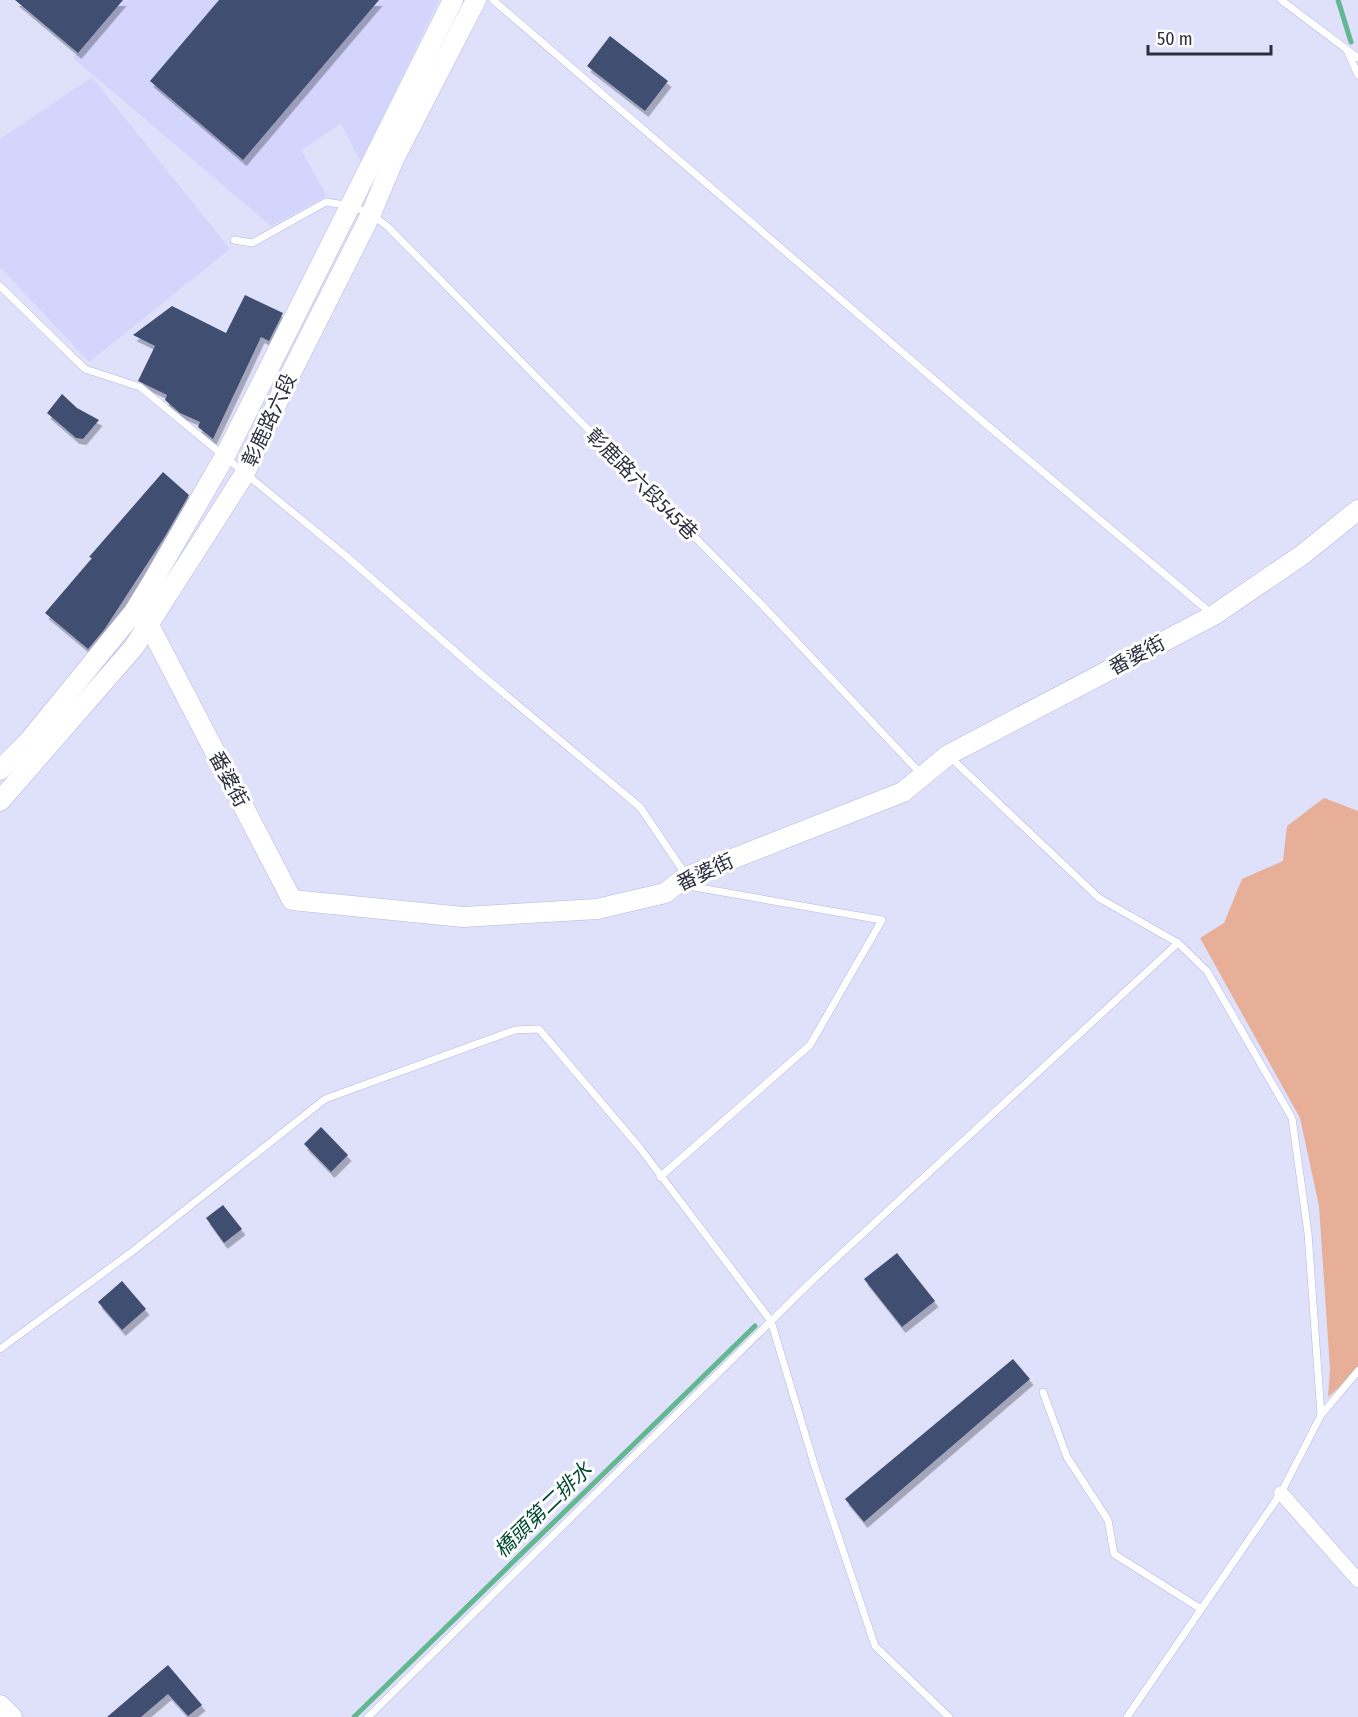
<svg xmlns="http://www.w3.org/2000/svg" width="1358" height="1717" viewBox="0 0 1358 1717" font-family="'Fira Sans Condensed','Noto Sans TC',sans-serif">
<defs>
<filter id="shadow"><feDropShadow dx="3.5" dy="6" stdDeviation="0" flood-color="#0004"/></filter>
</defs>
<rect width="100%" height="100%" fill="#dfe1fb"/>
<!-- built -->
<g fill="#d3d5fc">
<polygon points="122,0 439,0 361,162 341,124 301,150 327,196 271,226 73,58"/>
<polygon points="92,77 230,249 89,362 0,267 0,139"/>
</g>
<!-- green -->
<polygon fill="#e7af98" points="1324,798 1358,811 1358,1371 1328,1397 1330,1369 1319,1206 1300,1118 1200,938 1224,923 1242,879 1283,861 1287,826"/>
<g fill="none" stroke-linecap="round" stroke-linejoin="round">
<!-- stream -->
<g stroke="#63b791" stroke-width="5">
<polyline points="1338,0 1351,42"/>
<polyline points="354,1717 755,1326"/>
</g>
</g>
<!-- building -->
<g fill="#3f5071" filter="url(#shadow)">
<polygon points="15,0 123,0 78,53"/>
<polygon points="219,0 379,0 243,160 150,81"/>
<polygon points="610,36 668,81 645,111 587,66"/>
<polygon points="245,295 283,313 269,341 261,337 213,439 198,427 200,422 180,413 165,400 167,395 138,381 155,346 133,335 172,306 226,333"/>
<polygon points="62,394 77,408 99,420 83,439 76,438 47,413"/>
<polygon points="163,472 189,495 164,538 104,630 88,649 45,613 92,558 89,557"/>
<polygon points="321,1127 348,1155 331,1172 304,1144"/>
<polygon points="223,1205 242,1229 224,1243 206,1218"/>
<polygon points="897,1253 935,1301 902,1327 864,1279"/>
<polygon points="122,1281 146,1309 122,1330 98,1302"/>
<polygon points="1013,1359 1030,1379 864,1522 845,1499"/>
<polygon points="168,1665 202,1705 188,1716 168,1694 141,1717 107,1717"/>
</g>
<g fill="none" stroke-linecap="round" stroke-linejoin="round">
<defs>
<g id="lane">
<polyline points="493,0 981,420 1212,614"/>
<polyline points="1281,0 1358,58"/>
<polyline points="1347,50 1358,75"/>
<polyline points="234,240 252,243 326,202 351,206 371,214 388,227 763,606 921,774"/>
<polyline points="0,286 85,369 140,387 346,556 482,675 640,807 694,887 882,920 810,1045 660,1177"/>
<polyline points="950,757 1099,898 1178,943 1207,971 1292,1118 1308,1233 1321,1415 1281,1493 1127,1717"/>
<polyline points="0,1349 133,1251 325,1099 515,1030 539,1029 640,1148 771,1321 815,1467 875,1646 949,1717"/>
<polyline points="1043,1392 1067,1457 1108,1520 1114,1554 1201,1609"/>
<polyline points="1321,1415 1358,1371"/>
<polyline points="368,1717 817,1276 1178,943"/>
</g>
<polyline id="street" points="1281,1493 1358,1580"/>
<g id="secondary">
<polyline points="134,612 149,625 292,900 463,917 597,909 665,893 686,877 903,792 948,755 1214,615 1302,555 1358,510"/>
<polyline points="0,770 28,742 134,612 153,581 225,456 453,0"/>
<polyline points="0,801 134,647 244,475 288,379 371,214 394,159 476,0"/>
<polyline points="0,1705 12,1717"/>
</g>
</defs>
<!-- lane casing -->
<use href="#lane" stroke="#b5b6e0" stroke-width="8"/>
<!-- street casing -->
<use href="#street" stroke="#b5b6e0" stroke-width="15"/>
<!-- secondary casing -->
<use href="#secondary" stroke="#b5b6e0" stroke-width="21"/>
<!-- lane -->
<use href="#lane" stroke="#fff" stroke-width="7"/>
<!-- street -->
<use href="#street" stroke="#fff" stroke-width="14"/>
<!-- secondary -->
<use href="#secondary" stroke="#fff" stroke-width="20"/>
</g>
<g text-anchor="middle" stroke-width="6" stroke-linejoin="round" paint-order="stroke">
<!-- street labels -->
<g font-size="20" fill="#2e2e3f" stroke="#fff">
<text transform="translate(269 420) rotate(-65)" y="7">彰鹿路六段</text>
<text transform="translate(642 484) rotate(45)" y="7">彰鹿路六段545巷</text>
<text transform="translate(1137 655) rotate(-28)" y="7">番婆街</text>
<text transform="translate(229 779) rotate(62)" y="7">番婆街</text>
<text transform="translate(705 872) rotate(-25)" y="7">番婆街</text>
</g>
<!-- water labels -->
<g font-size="21" font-style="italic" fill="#004a31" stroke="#fff">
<text transform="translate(543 1510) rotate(-44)" y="7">橋頭第二排水</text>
</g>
</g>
<!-- scale -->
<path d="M1148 45v9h123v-9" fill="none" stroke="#2e2e3f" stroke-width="3"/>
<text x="1157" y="45" font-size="18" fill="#2e2e3f" stroke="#ffffff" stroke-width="4.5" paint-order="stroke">50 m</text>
</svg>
